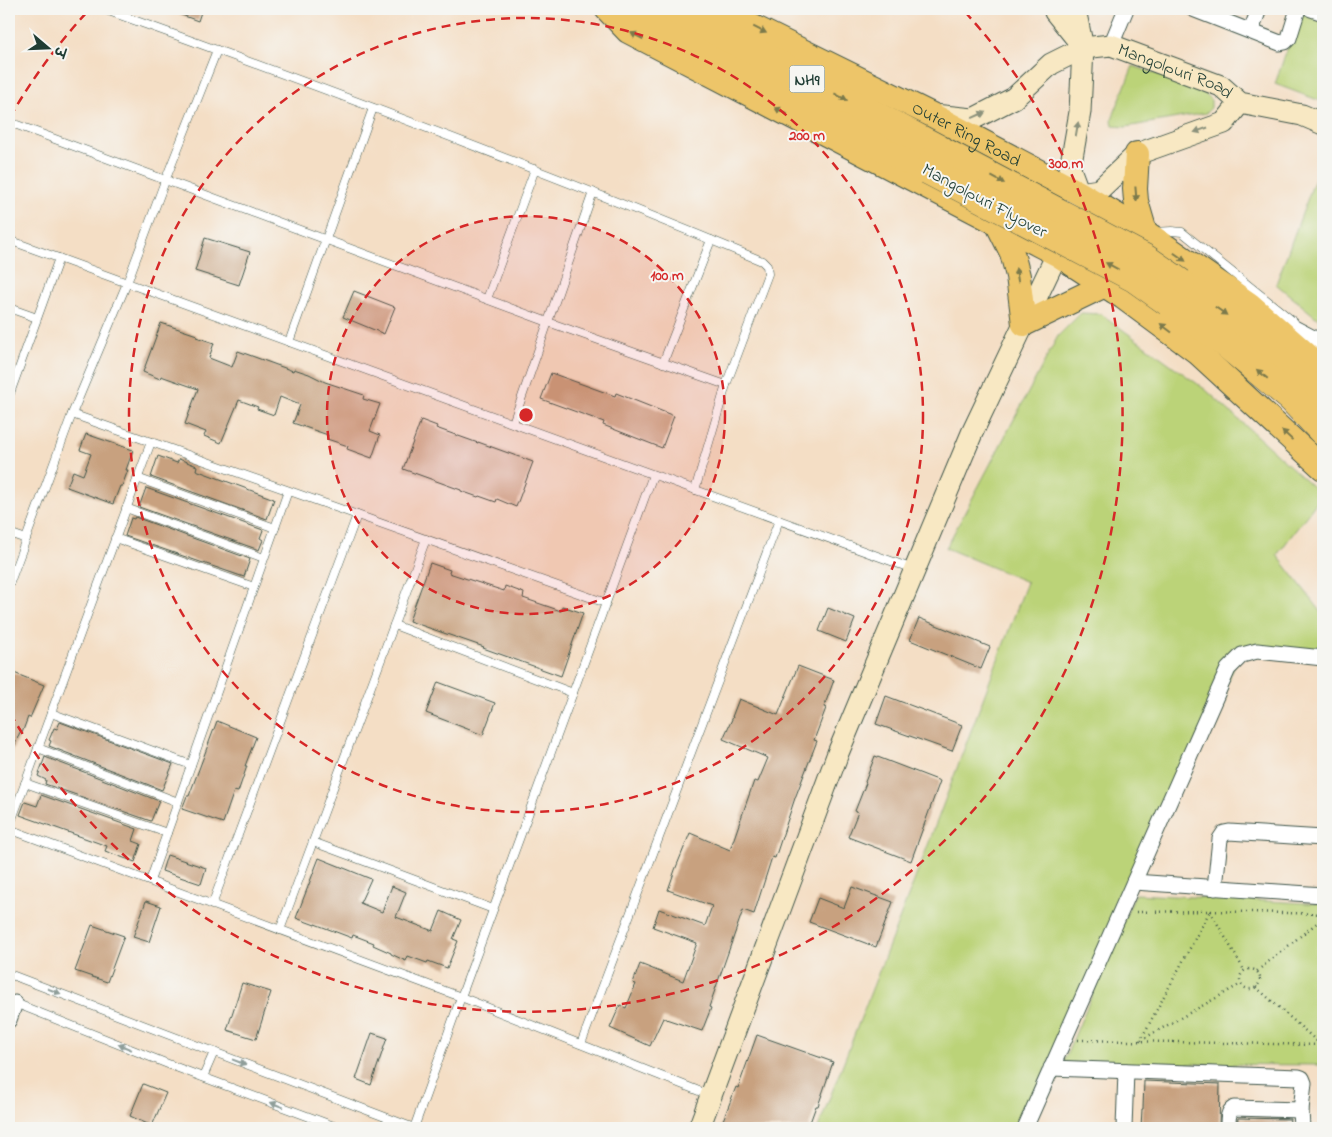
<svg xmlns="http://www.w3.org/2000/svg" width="1332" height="1137" viewBox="0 0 1332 1137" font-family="'Indie Flower','Playpen Sans Deva',sans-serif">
<rect width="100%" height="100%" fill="#f6f6f2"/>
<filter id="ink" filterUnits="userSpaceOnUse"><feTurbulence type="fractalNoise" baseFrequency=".02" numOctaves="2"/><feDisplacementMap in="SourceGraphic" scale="10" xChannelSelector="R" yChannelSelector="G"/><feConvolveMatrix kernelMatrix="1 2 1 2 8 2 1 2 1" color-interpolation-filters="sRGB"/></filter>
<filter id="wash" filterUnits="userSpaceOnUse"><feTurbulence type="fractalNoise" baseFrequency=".0096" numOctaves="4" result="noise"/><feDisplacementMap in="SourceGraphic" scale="20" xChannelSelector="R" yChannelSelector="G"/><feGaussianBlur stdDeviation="1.12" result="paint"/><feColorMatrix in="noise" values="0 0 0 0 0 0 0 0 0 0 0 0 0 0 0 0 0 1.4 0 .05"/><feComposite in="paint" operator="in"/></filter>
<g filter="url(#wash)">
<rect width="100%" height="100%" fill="#f4dec5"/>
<!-- green -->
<g fill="#bbd378" stroke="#6d8856">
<polygon points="1301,9 1323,17 1323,102 1275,84"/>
<polygon points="1133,66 1160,75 1203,92 1211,100 1211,108 1206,113 1126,127 1113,126 1112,119"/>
<polygon points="1323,157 1323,323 1276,284"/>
<polygon points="1081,313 1101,314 1206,390 1322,495 1277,555 1323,614 1323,658 1241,652 1019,1128 818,1128 925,853 1027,582 946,548 1058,336"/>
<polygon points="1135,894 1323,904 1323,1065 1063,1063"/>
</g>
<g id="blocks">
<!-- building -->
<g fill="#c8a17f">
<polygon points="168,9 202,9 198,21 168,10"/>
<polygon points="205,238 250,252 239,285 195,271"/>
<polygon points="354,291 395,307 384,334 343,317"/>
<polygon points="161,323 197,335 196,337 214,343 209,358 232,367 238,351 293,371 294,369 309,374 325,382 364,395 363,399 380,404 370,431 380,435 372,458 347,449 348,446 327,439 328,435 293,423 300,405 280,397 274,415 257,409 258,407 239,400 221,443 204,436 206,432 185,424 198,389 161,376 160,379 143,372"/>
<polygon points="551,373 615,396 616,393 674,416 662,448 603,425 604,422 541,399"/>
<polygon points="421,420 437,426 436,428 478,443 478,442 533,462 516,507 497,499 496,502 479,496 478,497 461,491 461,490 403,469"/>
<polygon points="86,434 133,450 126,470 128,470 122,486 120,486 113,504 67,487 73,471 83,475 91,454 80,450"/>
<polygon points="158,456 177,463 179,459 197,466 196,470 274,499 267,519 151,477"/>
<polygon points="146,488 263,530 260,538 263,540 259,550 139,507"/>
<polygon points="135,517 250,559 244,577 125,536 131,518 134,519"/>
<polygon points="430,563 450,570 449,573 504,591 505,586 524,593 523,598 561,611 562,606 583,613 561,676 483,648 484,647 409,621"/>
<polygon points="828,608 855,619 846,642 819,631"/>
<polygon points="919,618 990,647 981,669 910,640"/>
<polygon points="798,666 834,680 824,707 826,708 814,740 817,741 795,798 775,858 772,857 754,914 743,910 709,1007 711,1008 702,1031 663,1018 650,1046 610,1028 620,1005 626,1008 636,984 633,983 640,964 683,981 697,943 653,927 659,909 705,926 712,906 668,890 675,870 690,833 730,850 754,781 758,782 768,758 723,739 733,717 732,717 739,699 778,715"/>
<polygon points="9,671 44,685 30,718 28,717 22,733 20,732 9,759"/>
<polygon points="438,682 495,703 483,735 426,713"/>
<polygon points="886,696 962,725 952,751 876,724"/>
<polygon points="217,721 256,737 245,766 247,766 238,792 234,791 223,823 182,809 187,796 189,796"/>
<polygon points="60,722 173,764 162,790 49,746 51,741 49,740 54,728 57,729"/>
<polygon points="875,756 940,781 911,861 848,837 858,812 855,811 866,783 865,782"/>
<polygon points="45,757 159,801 151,821 45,784 46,780 38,776"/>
<polygon points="41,795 137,829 133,841 141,844 135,862 105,851 107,846 20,815 25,802 37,806"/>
<polygon points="167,855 206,868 201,884 162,871"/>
<polygon points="319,858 371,879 360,903 382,912 392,886 406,892 396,917 433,931 441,911 461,920 453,939 458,941 447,968 428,961 427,963 408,956 406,961 391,954 391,953 373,945 374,943 353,935 352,938 315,924 315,925 296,918"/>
<polygon points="852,887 893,902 876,947 809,922 818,898 844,908"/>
<polygon points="146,901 161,906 149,942 133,937"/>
<polygon points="92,925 124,936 107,982 75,971"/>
<polygon points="242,983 271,992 256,1039 227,1030"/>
<polygon points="372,1033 387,1038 371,1085 356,1079"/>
<polygon points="757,1035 833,1062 818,1106 816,1106 808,1128 720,1128 736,1087 738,1088"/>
<polygon points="1144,1081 1220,1084 1219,1128 1141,1128 1142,1109 1143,1109"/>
<polygon points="143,1084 166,1093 152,1126 130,1116"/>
<polygon points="1238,1118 1290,1119 1289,1128 1237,1128"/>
</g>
</g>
</g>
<g filter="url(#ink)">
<use href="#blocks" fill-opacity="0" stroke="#3f554a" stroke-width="1"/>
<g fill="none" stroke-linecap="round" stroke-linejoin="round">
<defs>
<g id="lane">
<path d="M103,9c222,79 442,162 659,252l5,5 1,8 -42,111"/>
<polyline points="9,122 548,322 726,385 695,490"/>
<polyline points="1154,232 1172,231 1182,232 1294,322"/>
<polyline points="9,240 913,569"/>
<polyline points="487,299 535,169"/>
<polyline points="9,308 37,318"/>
<polyline points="289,342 373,108"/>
<polyline points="663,363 711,240"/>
<polyline points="9,396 59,258"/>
<polyline points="72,414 606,603"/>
<polyline points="513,423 593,192"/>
<polyline points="137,478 275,528"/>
<polyline points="126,508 264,558"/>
<polyline points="9,533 26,539"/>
<polyline points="115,538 254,587"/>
<polyline points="9,585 72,414 127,283 165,181 217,50"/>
<polyline points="394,625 573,693"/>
<polyline points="51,713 191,765"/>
<polyline points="38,748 178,802"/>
<polyline points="25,783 167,833"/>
<polyline points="9,827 151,442"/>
<polyline points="9,829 461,997 709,1095"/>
<polyline points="313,842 493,909"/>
<polyline points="150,881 288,491"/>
<polyline points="212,905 357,515"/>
<polyline points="280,930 426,539"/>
<polyline points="9,974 414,1128"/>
<polyline points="15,1003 173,1066 339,1128"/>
<polyline points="581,1044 779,520"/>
<polyline points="203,1077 214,1052"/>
<polyline points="414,1128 461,997 653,475"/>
</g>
<g id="street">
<polyline points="1193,9 1280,43 1285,42 1289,38 1298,9"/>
<polyline points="1311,9 1323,13"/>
<polyline points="1251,31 1259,9"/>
<polyline points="1111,45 1126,9"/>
<polyline points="1277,319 1323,343"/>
<polyline points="1134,882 1323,895"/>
<polyline points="1215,888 1220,839 1224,833 1229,832 1323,838"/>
<polyline points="9,1020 15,1003"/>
<polyline points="1051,1068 1299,1077 1302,1078 1304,1083 1301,1110 1302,1128"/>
<polyline points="1025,1128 1228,669 1242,655 1257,651 1323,658"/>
<polyline points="1124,1128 1126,1071"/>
<path d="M1228,1128c0,-7 -1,-16 6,-20l67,2"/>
</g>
<g id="secondary">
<polyline points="1054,9 1055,12 1080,43"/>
<polyline points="1075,9 1083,48 1080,112 1070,169 1079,193"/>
<path id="s1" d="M934,115l39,4 41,-21 37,-34 32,-16 28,-3 110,41 19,17 62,12 21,9"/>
<polyline points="1079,193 1099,190 1137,154 1224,123 1240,103"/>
<polyline points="699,1128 838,753 972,433 1057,254 1079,193"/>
</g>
<g id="primary">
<polyline points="607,9 628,31 1057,254 1123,297 1196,351 1323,468"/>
<path id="s2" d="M717,9l215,106 147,78 66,39 104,72 74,65"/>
<polyline points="1137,154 1135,189 1136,201 1145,232"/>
<polyline points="997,223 1012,253 1018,276 1024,324 1105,285"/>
</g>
<g id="highway">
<polyline points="620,9 927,170"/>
<polyline points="674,9 939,149"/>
<polyline points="1181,283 1234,321 1308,385 1323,402"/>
<polyline points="1168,302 1220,339 1291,398 1323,432"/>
</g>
</defs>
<!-- lane casing -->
<use href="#lane" stroke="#3f554a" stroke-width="9"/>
<!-- street casing -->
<use href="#street" stroke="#3f554a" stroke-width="17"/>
<!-- secondary casing -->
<use href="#secondary" stroke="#3f554a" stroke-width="23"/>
<!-- primary casing -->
<use href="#primary" stroke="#3f554a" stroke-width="26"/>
<!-- highway casing -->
<use href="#highway" stroke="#3f554a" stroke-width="29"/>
<!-- path -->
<g stroke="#3f554a" stroke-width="2.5" stroke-dasharray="1 4" stroke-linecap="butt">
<polyline points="1210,911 1244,970"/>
<polyline points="1136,912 1210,911 1323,914"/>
<circle cx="1250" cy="979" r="10"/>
<polyline points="1257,971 1323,918"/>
<polyline points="1256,987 1320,1044"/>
<polyline points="1078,1040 1321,1045 1323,1001"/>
<polyline points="1141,1040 1241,984"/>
<polyline points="1140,1041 1210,911"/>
</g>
<!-- lane -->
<use href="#lane" stroke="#fff" stroke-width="8"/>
<!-- street -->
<use href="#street" stroke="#fff" stroke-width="15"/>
<!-- secondary -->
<use href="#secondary" stroke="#f8e8c3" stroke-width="21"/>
<!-- primary -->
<use href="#primary" stroke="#edc569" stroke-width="24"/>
<!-- highway -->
<use href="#highway" stroke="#edc569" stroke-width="28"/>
<defs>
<g id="highway-bridge">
<polyline points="939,149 1145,258 1181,283"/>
<polyline points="927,170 1134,278 1168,302"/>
</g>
</defs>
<!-- highway-bridge casing -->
<use href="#highway-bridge" stroke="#3f554a" stroke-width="29" stroke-linecap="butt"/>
<!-- highway-bridge -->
<use href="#highway-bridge" stroke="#edc569" stroke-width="28"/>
</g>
<!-- one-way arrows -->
<defs><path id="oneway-solid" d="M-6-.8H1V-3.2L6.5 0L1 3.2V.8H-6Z" transform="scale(1.25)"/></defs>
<g fill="#7c7a4c">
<use href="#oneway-solid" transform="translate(760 30) rotate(26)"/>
<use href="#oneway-solid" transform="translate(637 36) rotate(-153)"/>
<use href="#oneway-solid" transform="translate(841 97) rotate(28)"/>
<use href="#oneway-solid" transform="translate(781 111) rotate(-153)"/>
<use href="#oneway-solid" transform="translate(998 180) rotate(28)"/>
<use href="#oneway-solid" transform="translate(1136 194) rotate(85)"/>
<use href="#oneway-solid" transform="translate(1180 257) rotate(35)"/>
<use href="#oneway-solid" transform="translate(1112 266) rotate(-152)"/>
<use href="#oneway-solid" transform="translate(1017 275) rotate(-100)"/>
<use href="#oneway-solid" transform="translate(1221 311) rotate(35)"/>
<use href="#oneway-solid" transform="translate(1166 328) rotate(-143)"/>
<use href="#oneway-solid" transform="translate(1262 374) rotate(-140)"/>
<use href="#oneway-solid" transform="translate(1287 435) rotate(-137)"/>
</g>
<g fill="#8c927c">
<use href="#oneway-solid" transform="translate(979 115) rotate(-24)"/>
<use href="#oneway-solid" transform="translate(1077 129) rotate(-80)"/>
<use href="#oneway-solid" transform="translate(1201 130) rotate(161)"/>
</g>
<g fill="#8f9e9a">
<use href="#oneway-solid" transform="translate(54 991) rotate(21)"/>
<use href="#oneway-solid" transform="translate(125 1047) rotate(-158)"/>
<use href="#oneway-solid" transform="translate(239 1062) rotate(21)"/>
<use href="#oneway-solid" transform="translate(277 1105) rotate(-159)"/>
</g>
</g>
<!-- distance rings -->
<circle cx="526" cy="415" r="199" fill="#d62828" fill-opacity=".12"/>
<g fill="none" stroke="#d62828" stroke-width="2.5" stroke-dasharray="9 6">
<circle cx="526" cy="415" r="199"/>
<circle cx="526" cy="415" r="397"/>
<path d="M10 117A596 596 0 0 1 87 12M965 12A596 596 0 1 1 10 713"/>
</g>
<g text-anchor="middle" stroke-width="4" stroke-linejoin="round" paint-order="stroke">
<!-- shield labels -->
<rect fill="#f6f6f2" stroke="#60746d" stroke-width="1" x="789.5" y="65.5" width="35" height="27" rx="4"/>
<g font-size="16" font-weight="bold" fill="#1f3d34">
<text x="807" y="85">NH9</text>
</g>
<!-- street labels -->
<g font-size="18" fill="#1f3d34" stroke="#f6f6f2">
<text dy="6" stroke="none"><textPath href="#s1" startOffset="269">Mangolpuri Road</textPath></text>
<text dy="6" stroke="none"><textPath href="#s2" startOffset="279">Outer Ring Road</textPath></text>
<text transform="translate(985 200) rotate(28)" y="6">Mangolpuri Flyover</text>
</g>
</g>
<circle cx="526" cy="415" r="8" fill="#d62828" stroke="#f6f6f2" stroke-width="2.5"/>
<g font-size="15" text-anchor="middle" font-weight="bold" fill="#d62828" stroke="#f6f6f2" stroke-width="4" stroke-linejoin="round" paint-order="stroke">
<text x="807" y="140">200 m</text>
<text x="1066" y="168">300 m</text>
<text x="667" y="280">100 m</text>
</g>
<!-- margin -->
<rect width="1332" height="1137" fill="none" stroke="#f6f6f2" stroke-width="30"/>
<!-- north arrow -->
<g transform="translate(48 48) rotate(109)" stroke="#f6f6f2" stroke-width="4" paint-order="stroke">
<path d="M0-4L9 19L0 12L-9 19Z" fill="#1f3d34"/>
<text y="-8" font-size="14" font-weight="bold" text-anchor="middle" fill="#1f3d34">उ</text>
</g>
</svg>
